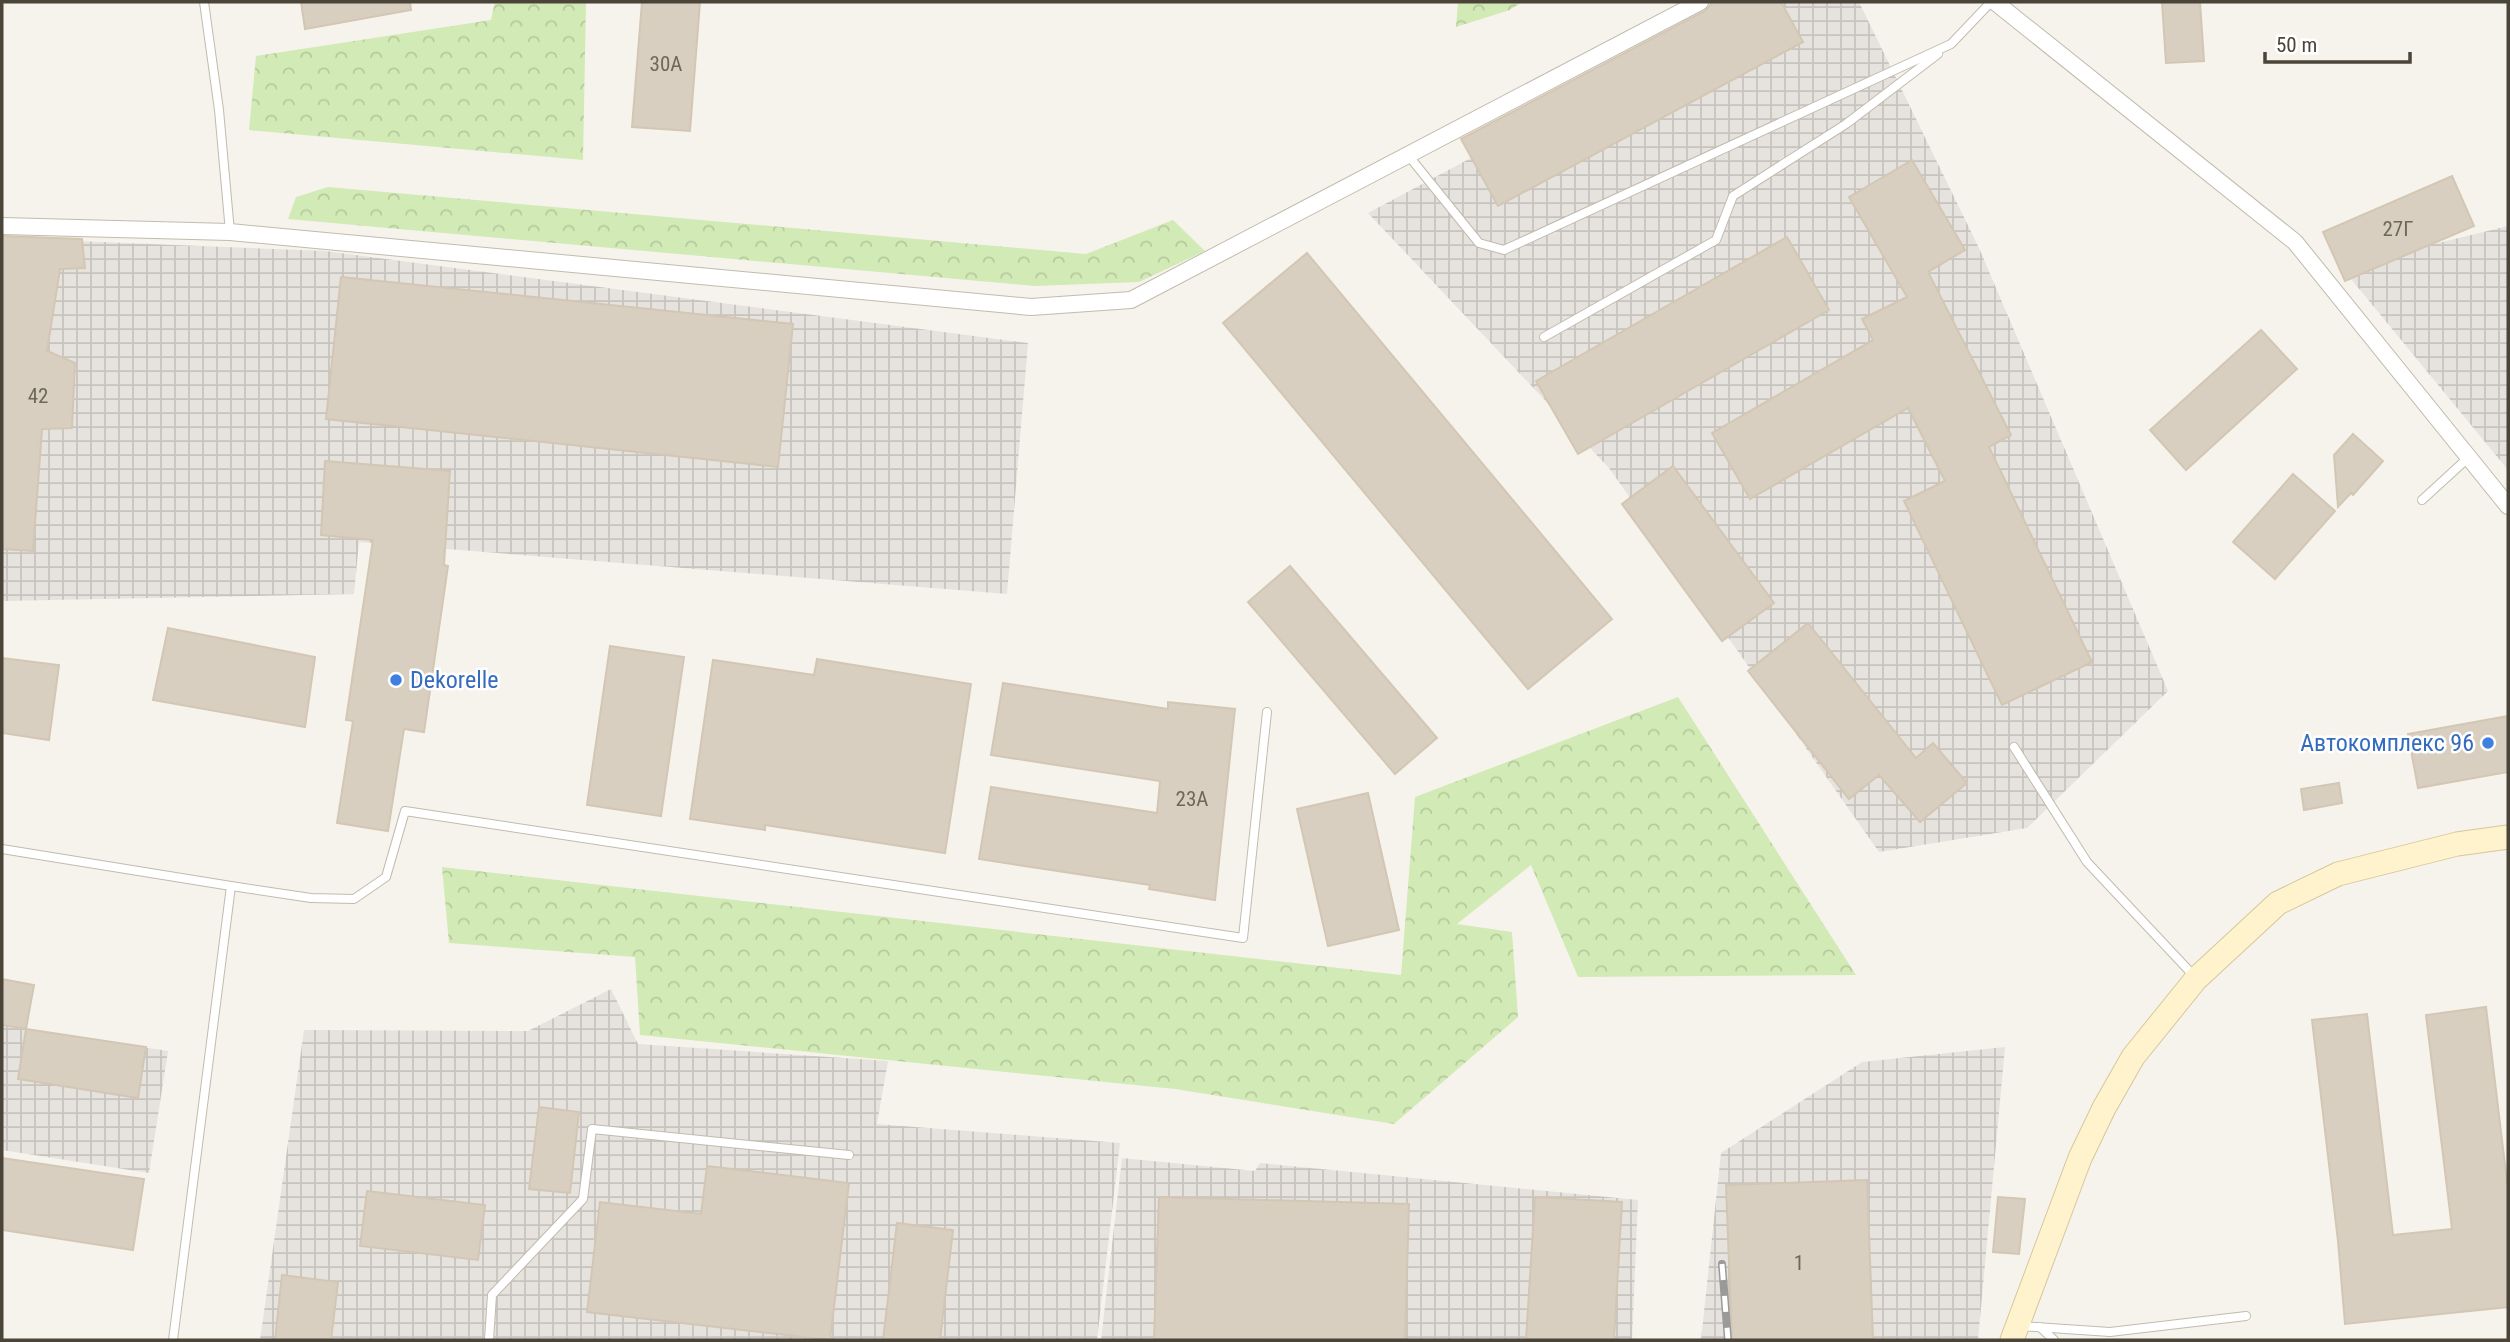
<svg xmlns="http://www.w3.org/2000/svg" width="2510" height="1342" viewBox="0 0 2510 1342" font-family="'Roboto Condensed',sans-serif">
<defs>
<pattern id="industrial-grid" width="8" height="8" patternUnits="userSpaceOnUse" patternTransform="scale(1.75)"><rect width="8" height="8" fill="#e6e2dd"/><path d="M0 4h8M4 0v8" fill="none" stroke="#c7c3be"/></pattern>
<pattern id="forest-crowns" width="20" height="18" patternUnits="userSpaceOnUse" patternTransform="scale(1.75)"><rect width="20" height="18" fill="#d2eab5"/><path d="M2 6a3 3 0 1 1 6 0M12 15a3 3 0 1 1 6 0" fill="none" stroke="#b6ca9c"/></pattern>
</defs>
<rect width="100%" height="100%" fill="#f6f3ec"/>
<!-- industrial -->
<g fill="url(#industrial-grid)">
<polygon points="1763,2 1859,2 1979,248 2168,691 2027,828 1879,852 1609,468 1368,213"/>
<polygon points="2508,226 2508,470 2351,279 2430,245"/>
<polygon points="2,238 325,251 1028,343 1007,594 359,542 354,594 2,601"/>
<polygon points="611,989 638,1044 888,1061 877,1124 1120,1143 1097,1340 260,1340 304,1030 528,1031"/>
<polygon points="2,1025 168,1051 149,1173 2,1150"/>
<polygon points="2005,1047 1978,1340 1701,1340 1721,1153 1862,1062"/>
<polygon points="1122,1158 1255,1171 1260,1163 1638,1200 1632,1340 1101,1340"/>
</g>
<!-- forest -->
<g fill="url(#forest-crowns)">
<polygon points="495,2 586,2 583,160 249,130 256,56 491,20"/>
<polygon points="1458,2 1522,2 1510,10 1456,27"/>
<polygon points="328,187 1086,254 1173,220 1205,251 1139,282 1035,286 288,219 296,197"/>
<polygon points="1678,697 1856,975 1578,977 1531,865 1457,924 1512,932 1518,1017 1394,1124 1175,1089 640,1035 635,957 449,943 442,867 1401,975 1415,797"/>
</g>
<!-- building -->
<g fill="#d8cfc1" stroke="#d3c7b4" stroke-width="2">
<polygon points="301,2 410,2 411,10 305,29"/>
<polygon points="642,2 700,2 690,131 632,127"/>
<polygon points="1713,2 1781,2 1803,42 1498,206 1461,139 1705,11"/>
<polygon points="2162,2 2200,2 2204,61 2166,63"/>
<polygon points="1912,160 1965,250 1928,272 2011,435 1989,447 2092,662 2002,705 1904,501 1945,481 1908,408 1750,499 1712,433 1873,340 1862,319 1907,297 1849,197"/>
<polygon points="2452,176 2474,226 2345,281 2323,232"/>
<polygon points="2,236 82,239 85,268 60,269 47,351 75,363 72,428 42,429 33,551 2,549"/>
<polygon points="1787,237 1829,310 1578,454 1536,381"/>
<polygon points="1307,253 1612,619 1528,689 1223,323"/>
<polygon points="341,277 793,324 778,467 326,419"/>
<polygon points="2261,330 2297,369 2186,470 2150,430"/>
<polygon points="2353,434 2383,461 2353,495 2351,493 2338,507 2334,455"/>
<polygon points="325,461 450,471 444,565 448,566 424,732 404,729 388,831 337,823 353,721 346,720 373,540 321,535"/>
<polygon points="1673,466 1774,603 1722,641 1622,504"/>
<polygon points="2293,474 2335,511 2275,579 2233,542"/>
<polygon points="1290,566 1437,738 1395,774 1248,602"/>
<polygon points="1808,623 1916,758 1933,743 1967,783 1920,822 1879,775 1849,799 1748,671"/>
<polygon points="168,628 315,657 305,727 153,700"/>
<polygon points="610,646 684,657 661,816 587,805"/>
<polygon points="2,658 59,665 49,740 2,733"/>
<polygon points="817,659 971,684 945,853 765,825 765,830 690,819 713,660 814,675"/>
<polygon points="1003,683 1168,709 1168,702 1235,709 1215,900 1149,889 1150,885 979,859 991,787 1157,813 1160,781 991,755"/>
<polygon points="2508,716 2508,772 2418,788 2408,734"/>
<polygon points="2339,783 2342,803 2304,810 2301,789"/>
<polygon points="1368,793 1399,930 1328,946 1297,809"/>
<polygon points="2,979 34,985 26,1029 2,1025"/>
<polygon points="2486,1007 2508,1190 2508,1307 2345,1324 2338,1241 2312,1020 2367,1014 2393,1235 2452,1229 2426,1015"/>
<polygon points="26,1029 146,1047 138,1098 18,1079"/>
<polygon points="539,1107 579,1112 570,1193 529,1189"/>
<polygon points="2,1158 144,1179 133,1250 2,1230"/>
<polygon points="707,1166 849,1183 830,1340 587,1312 600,1202 701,1214"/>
<polygon points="1867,1180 1873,1340 1732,1340 1726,1185"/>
<polygon points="367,1191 485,1205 478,1260 360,1246"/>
<polygon points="1159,1197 1409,1204 1405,1340 1154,1339"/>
<polygon points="1535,1197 1622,1202 1614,1340 1526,1340"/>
<polygon points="1998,1197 2025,1199 2019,1254 1993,1252"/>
<polygon points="897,1223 953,1230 940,1340 883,1340"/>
<polygon points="282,1275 338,1282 331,1340 275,1340"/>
</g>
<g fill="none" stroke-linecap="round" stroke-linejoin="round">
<defs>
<g id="lane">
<polyline points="204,2 219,110 230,232"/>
<polyline points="1408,155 1479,243 1504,250 1951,44 1991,2"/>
<polyline points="1544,337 1716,240 1733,196 1846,124 1938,54"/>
<polyline points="2422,500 2469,457"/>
<polyline points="2014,747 2087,862 2194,976"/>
<polyline points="2,849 231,886 173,1340"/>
<polyline points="231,886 311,898 354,899 386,877 405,811 1243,938 1267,712"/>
<polyline points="2020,1326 2110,1332 2246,1316"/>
<polyline points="2040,1327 2054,1340"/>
<polyline points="489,1340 492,1295 583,1199 592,1129 849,1155"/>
</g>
<g id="street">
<polyline points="1995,2 2295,242 2508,506"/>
<polyline points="2,226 230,232 1031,307 1131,300 1700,2"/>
</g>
<polyline id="secondary" points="2012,1340 2080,1158 2104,1108 2133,1057 2196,979 2278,903 2338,874 2457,844 2508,837"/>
</defs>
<!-- lane casing -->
<use href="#lane" stroke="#c2bbae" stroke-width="10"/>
<!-- street casing -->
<use href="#street" stroke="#c2bbae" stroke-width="18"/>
<!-- secondary casing -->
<use href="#secondary" stroke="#d6c79b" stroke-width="25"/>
<!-- lane -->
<use href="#lane" stroke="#fff" stroke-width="8"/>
<!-- street -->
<use href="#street" stroke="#fff" stroke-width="16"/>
<!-- secondary -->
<use href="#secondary" stroke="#fff3cd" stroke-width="23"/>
<defs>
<polyline id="rail" points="1722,1264 1728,1340"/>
</defs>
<!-- rail casing -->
<use href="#rail" stroke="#9a9a9a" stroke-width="8"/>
<!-- rail -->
<use href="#rail" stroke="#fff" stroke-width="5" stroke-dasharray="16" stroke-linecap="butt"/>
</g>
<!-- markers -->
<g fill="#3f7fe0" stroke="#fff" stroke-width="2.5">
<circle cx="396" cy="680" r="7"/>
<circle cx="2488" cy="743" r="7"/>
</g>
<g text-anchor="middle" stroke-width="5" stroke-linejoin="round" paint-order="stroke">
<!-- number labels -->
<g font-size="21" fill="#6e675b">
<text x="666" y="71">30А</text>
<text x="2398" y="236">27Г</text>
<text x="38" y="403">42</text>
<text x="1192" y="806">23А</text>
<text x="1799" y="1270">1</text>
</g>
<!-- shop labels -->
<g font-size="24" fill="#366cbe" stroke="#fff" text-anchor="start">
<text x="410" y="688">Dekorelle</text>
<text x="2474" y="751" text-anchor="end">Автокомплекс 96</text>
</g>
</g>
<!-- border -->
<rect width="2510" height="1342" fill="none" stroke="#4b4439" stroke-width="7"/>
<!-- scale -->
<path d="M2265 52v10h145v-10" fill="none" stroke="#4b4439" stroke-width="3.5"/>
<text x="2276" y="52" font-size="21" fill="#4b4439" stroke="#ffffff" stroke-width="5" paint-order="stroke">50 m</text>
</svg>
